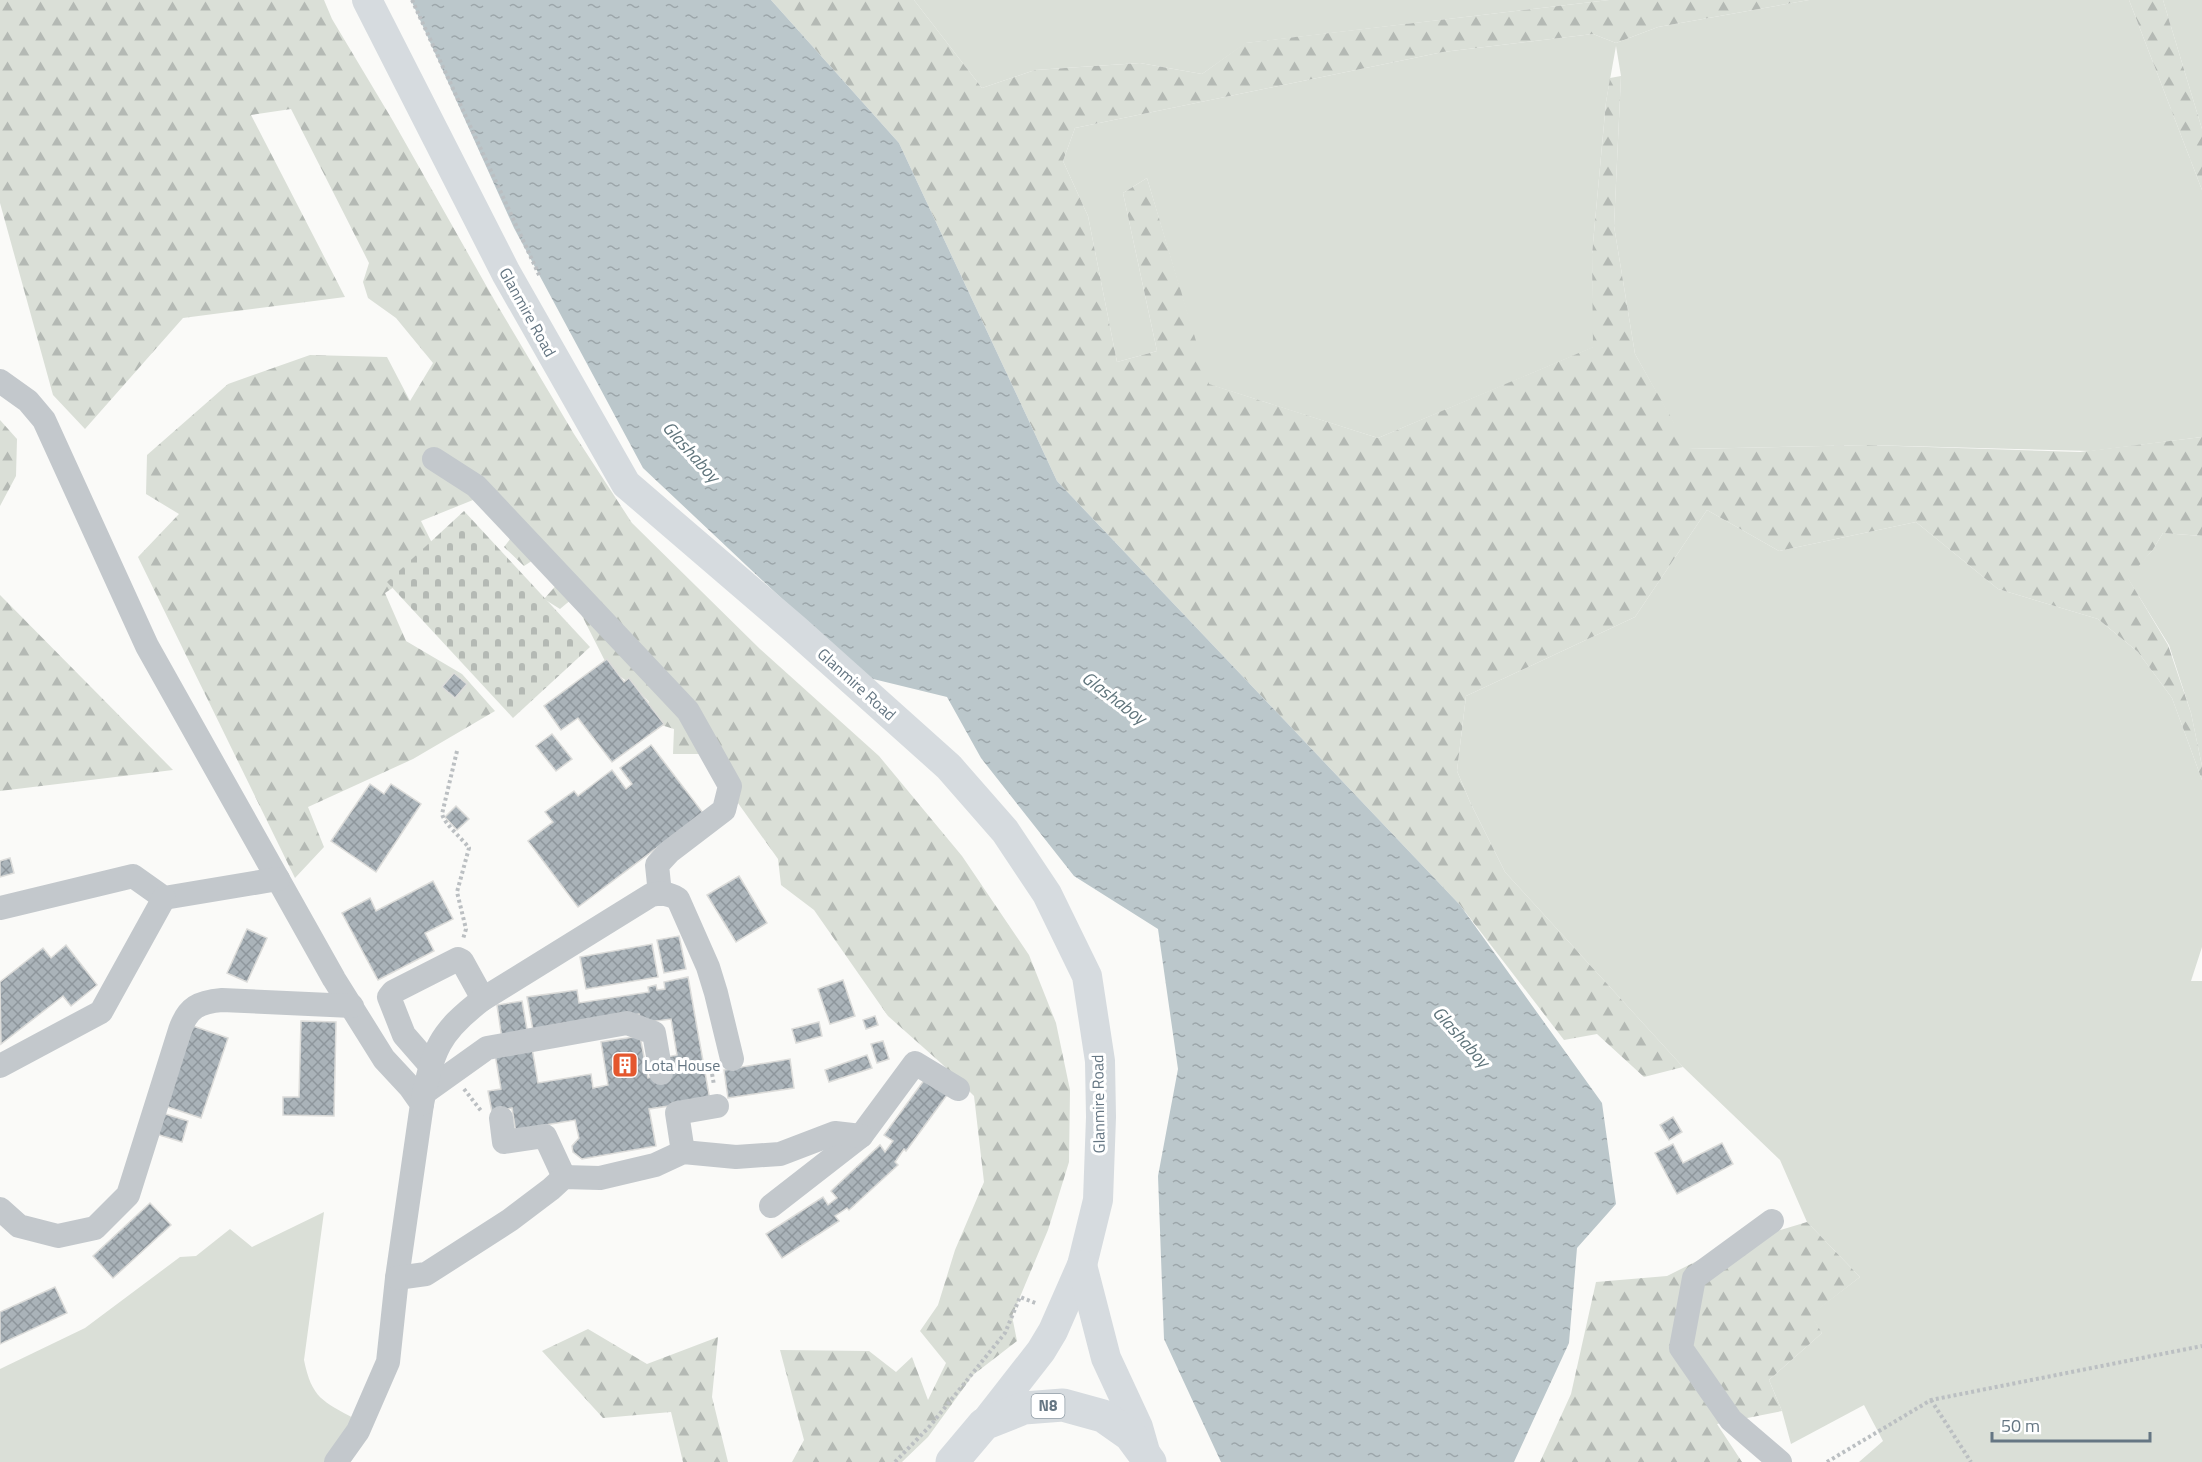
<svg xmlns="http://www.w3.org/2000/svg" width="2202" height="1462" viewBox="0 0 2202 1462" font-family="'Titillium Web',sans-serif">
<defs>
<pattern id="forest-firs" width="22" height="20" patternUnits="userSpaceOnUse" patternTransform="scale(1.5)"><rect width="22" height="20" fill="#dadfd7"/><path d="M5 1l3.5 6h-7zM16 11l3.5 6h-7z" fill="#b4b9b4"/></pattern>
<pattern id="cemetery-stones" width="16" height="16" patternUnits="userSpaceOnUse" patternTransform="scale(1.5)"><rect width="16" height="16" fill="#dadfd7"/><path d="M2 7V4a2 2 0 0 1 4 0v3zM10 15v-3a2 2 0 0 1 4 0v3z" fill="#b4b9b4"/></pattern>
<pattern id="water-ripples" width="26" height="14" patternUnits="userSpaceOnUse" patternTransform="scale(1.5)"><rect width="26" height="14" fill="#bbc7cb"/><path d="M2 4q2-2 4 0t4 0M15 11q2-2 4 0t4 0" fill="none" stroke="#9ca6aa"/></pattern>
<pattern id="building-cross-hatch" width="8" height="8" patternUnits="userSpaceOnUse" patternTransform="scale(1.5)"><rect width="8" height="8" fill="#aab3b9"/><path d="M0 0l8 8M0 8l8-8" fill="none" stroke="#8e969c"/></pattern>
</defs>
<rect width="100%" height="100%" fill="#fafaf8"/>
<!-- green -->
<g fill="#dadfd7">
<polygon points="914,0 1609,0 1246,43 1202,74 1140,63 1035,70 982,88"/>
<polygon points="1809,0 2129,0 2202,190 2202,437 2091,451 1867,445 1688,449 1635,354 1614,226 1621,76 1616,46 1606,102 1592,254 1594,347 1378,438 1208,384 1147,178 1123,193 1157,351 1117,362 1088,216 1063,161 1075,128 1443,52 1593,34 1616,43 1658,27"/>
<polygon points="2163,0 2202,0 2202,129"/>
<polygon points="1707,510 1779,551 1916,522 1998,589 2098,619 2138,652 2172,698 2202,780 2202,947 2191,981 2202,981 2202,1462 1859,1462 1883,1441 1864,1405 1791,1444 1782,1411 1769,1380 1822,1333 1810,1315 1860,1277 1807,1222 1780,1160 1683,1067 1505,872 1470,802 1457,771 1466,696 1635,617"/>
<polygon points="2163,533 2202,536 2202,766 2191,713 2169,645 2127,577 2152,551"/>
<path d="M324,1212l-20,148c8,39 19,41 51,59l-31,43h-324v-93l85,-41 95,-71 16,-1 34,-27 22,18z"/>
</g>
<!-- forest -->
<g fill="url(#forest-firs)">
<polygon points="0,0 324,0 332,19 393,121 496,303 574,434 632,523 760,649 879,756 962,856 1029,955 1056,1023 1070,1090 1069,1162 1048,1230 1012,1316 1017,1341 973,1375 928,1437 902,1462 792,1462 804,1440 780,1350 869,1351 896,1372 912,1357 928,1400 946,1363 920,1331 938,1305 955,1250 984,1182 974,1096 942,1064 888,1016 814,910 781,885 778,859 703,754 673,754 674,729 645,720 649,702 637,689 608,667 573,598 560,609 544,599 560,581 544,553 524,566 504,547 517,530 473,500 421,521 439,557 385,593 406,641 462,674 495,711 413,759 308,807 324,847 295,878 138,557 179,514 146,494 147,455 228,384 310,355 387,357 410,401 433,363 396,318 368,298 363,282 369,263 291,109 251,115 345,297 183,318 85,429 53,395 0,203"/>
<polygon points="771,0 914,0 982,88 1035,70 1140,63 1202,74 1245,43 1609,0 1809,0 1658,27 1616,43 1593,34 1443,52 1075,128 1063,161 1088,216 1117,362 1157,351 1123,193 1147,178 1209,384 1378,438 1593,347 1592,254 1606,102 1610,78 1621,76 1614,226 1635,354 1689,449 1867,445 2080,452 2202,437 2202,536 2163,533 2152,551 2128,578 2168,645 2191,713 2202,766 2202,780 2172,698 2138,652 2098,619 1998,589 1916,522 1779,551 1707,510 1635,617 1466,696 1457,771 1470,802 1505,872 1683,1067 1644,1077 1597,1034 1564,1040 1460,905 1057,481 899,143"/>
<polygon points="2129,0 2163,0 2202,129 2202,190"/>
<polygon points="0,420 17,439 16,476 0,506"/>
<polygon points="0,595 173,770 0,791"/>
<polygon points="1807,1222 1860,1277 1811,1315 1822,1333 1769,1380 1782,1411 1717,1424 1742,1462 1540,1462 1571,1394 1596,1282 1667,1276 1727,1246"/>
<polygon points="588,1329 647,1364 718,1337 712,1397 728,1462 683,1462 671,1412 603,1418 542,1351"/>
</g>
<!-- cemetery -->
<polygon fill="url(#cemetery-stones)" points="464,511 590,647 513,718 387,582"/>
<!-- water -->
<polygon fill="url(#water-ripples)" points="411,0 771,0 899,143 1057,481 1460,905 1602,1103 1616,1204 1577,1248 1569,1343 1514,1462 1221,1462 1164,1339 1158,1176 1178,1069 1158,929 1074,876 981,758 947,697 865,677 643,468 514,228"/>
<!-- building -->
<g fill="url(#building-cross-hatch)" stroke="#dcdcda" stroke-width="1.5">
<polygon points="607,659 624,682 629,678 664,724 612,762 578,718 561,730 544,706"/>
<polygon points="454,673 467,684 455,698 442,687"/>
<polygon points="552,734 572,759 556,771 536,746"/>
<polygon points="651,745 703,813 578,907 528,841 553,822 545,812 574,791 578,796 612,770 626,789 632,784 620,768"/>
<polygon points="370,784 384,794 391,784 421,804 376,872 331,841"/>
<polygon points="456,806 469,819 457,830 445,817"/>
<polygon points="10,858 14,873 0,877 0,861"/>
<polygon points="739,876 767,923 736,942 707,895"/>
<polygon points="433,881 453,919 425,933 434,951 378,980 342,913 370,898 376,911"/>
<polygon points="247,929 267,938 247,982 227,973"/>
<polygon points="679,936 686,969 664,973 657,940"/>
<polygon points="652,944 658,977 586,989 580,957"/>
<polygon points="66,945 97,985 71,1006 63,996 1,1044 0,982 43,948 51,958"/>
<polygon points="688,977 710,1100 649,1109 656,1146 582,1159 573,1152 572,1146 579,1138 575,1120 539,1126 516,1133 512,1108 492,1112 488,1091 501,1089 495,1054 532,1048 538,1083 591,1074 593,1088 608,1085 601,1042 640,1036 648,1078 670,1074 667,1057 677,1055 671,1019 641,1023 639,1014 533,1030 527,997 577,990 579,1003 649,992 648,987 656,985 657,990 665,989 664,982"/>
<polygon points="843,980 855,1016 830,1024 818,989"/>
<polygon points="522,1001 528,1035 502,1039 497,1005"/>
<polygon points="875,1016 878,1025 866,1029 863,1020"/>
<polygon points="301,1021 336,1022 334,1116 283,1115 283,1097 299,1097"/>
<polygon points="819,1022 822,1036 796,1043 792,1029"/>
<polygon points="193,1026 228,1038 201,1118 165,1106"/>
<polygon points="883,1041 889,1059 877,1063 871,1044"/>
<polygon points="867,1055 872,1068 829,1082 825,1070"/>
<polygon points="790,1059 794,1088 728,1098 724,1070"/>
<polygon points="925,1079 947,1095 906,1151 904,1149 895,1162 898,1165 849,1210 847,1208 835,1216 839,1221 782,1258 766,1234 823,1197 828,1205 837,1198 831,1191 880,1145 885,1152 893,1141 884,1135"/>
<polygon points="159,1112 188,1121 182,1142 153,1133"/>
<polygon points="1673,1117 1682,1132 1669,1140 1660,1125"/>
<polygon points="1722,1143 1733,1164 1677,1194 1655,1153 1673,1144 1683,1163"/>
<polygon points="150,1203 171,1225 113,1278 93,1256"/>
<polygon points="55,1287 67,1313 0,1344 0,1312"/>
</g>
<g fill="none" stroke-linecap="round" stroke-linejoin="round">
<!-- path -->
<g stroke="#bbbfc2" stroke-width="4" stroke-dasharray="3 3" stroke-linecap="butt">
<polyline points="412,0 540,277"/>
<path d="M457,751l-15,63c3,11 20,24 27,34l-12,44 9,37 -3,10"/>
<polyline points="711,1068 714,1085"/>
<polyline points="464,1089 482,1112"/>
<polyline points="1931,1400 1971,1462"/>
<polyline points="895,1462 930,1426 1005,1333 1020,1297 1038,1304"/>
<polyline points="1827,1462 1931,1400 2202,1346"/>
</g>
<!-- minor -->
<g stroke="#c3c8cc" stroke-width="24">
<polyline points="0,381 28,401 44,420 147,646 334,979 384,1059 410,1087 422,1104 397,1278 388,1362 358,1431 336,1462"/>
<polyline points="434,459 476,486 688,711 730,786 724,810 669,852 657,865 660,894"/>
<polyline points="0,908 133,876 164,898 278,879"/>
<polyline points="0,1066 101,1012 164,898"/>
<polyline points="431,1066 404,1035 389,997 393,992 458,959 462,961 483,999"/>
<polyline points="424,1093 487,1048 627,1023 654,1033 661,1073"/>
<path d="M422,1104c11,-54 16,-71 61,-105l168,-104c11,-2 17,-2 27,4l30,68 8,26 16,66"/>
<polyline points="501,1118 504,1142 545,1136 564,1177"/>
<polyline points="683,1152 677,1113 717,1106"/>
<polyline points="771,1206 861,1136 915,1063 958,1089"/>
<path d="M0,1209l19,17 39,10 37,-8 33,-33 52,-165c8,-23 19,-28 42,-30l130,6"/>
<polyline points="1772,1221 1694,1278 1681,1348 1731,1420 1780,1462"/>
<polyline points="397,1278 426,1274 510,1220 551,1189 564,1177 600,1178 655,1165 683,1152 736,1157 780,1154 835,1133 861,1136"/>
</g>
<!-- major -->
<g stroke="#d6dbdf" stroke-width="30">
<polyline points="367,0 506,273 626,484 796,630 949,767 1005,831 1047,894 1087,976 1100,1061 1101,1117 1098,1200 1082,1265 1053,1331 1041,1351 984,1424"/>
<polyline points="1082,1265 1106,1358 1138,1427 1146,1455"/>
</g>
<!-- highway -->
<polyline stroke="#d6dbdf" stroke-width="33" points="952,1462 984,1424 1024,1408 1063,1405 1103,1416 1130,1435 1150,1462"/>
</g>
<!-- icons -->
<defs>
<symbol id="building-square" viewBox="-11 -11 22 22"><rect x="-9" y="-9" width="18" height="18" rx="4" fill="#e4572e" stroke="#fff"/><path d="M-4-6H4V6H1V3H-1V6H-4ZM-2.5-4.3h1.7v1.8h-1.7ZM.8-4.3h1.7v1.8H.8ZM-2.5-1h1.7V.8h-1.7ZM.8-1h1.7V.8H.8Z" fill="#fff"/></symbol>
</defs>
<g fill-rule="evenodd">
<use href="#building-square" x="610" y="1050" width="30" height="30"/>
</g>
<g text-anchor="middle" stroke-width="6" stroke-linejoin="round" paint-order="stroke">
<!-- shield labels -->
<rect fill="#fff" stroke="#939fa8" stroke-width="1.5" x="1031.5" y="1394" width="33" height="24" rx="4.5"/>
<g font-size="15" font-weight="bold" fill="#657683">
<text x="1048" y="1411">N8</text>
</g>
<!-- street labels -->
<g font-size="16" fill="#657683" stroke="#fff">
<text transform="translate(528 312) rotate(61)" y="6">Glanmire Road</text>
<text transform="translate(857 684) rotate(42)" y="6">Glanmire Road</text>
<text transform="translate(1098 1104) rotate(-91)" y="6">Glanmire Road</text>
</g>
<!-- poi labels -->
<g font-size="16" fill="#657683" stroke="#fff" text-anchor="start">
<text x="644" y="1071">Lota House</text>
</g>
<!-- water labels -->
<g font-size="18" font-style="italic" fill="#60757c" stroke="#fff">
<text transform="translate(691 452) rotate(48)" y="6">Glashaboy</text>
<text transform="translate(1114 698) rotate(37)" y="6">Glashaboy</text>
<text transform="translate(1461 1037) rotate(48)" y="6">Glashaboy</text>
</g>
</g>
<!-- scale -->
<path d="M1992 1432v9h158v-9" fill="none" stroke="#657683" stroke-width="3"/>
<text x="2001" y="1432" font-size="18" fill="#657683" stroke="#ffffff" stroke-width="4.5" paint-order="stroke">50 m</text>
</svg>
